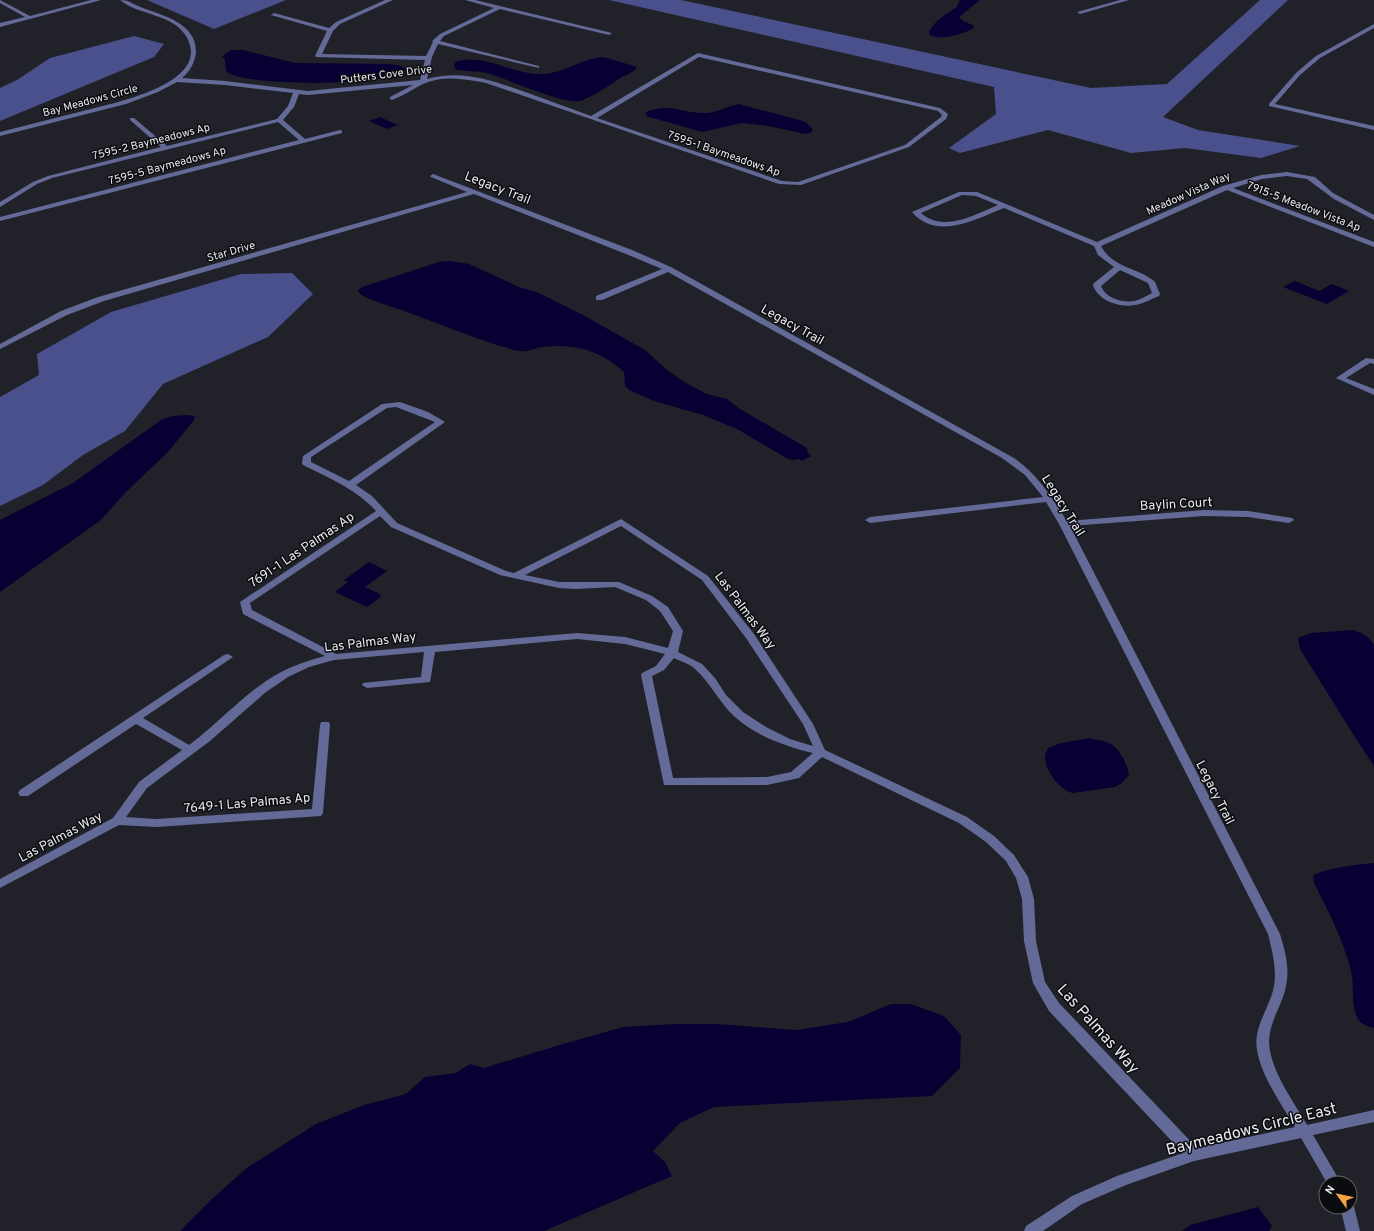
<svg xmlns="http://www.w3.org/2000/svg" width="1374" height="1231" viewBox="0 0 1374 1231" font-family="Overpass,sans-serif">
<rect width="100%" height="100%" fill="#212229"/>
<!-- forest -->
<g fill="#4a508b">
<polygon points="147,0 286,0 214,29"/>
<polygon points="609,0 681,0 1091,88 1167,84 1260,0 1288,0 1163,117 1198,130 1300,146 1261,158 1185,148 1131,153 1048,130 960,153 949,148 996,114 994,87"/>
<polygon points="134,36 164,44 154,57 0,121 0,88 17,80 50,58"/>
<polygon points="292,273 313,294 268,337 163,384 125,431 83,455 43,485 0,506 0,397 39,375 37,354 111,312 241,274"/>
</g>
<!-- water -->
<g fill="#080032">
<path d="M959,0h21l-21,17 4,4 10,4 1,2c-7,7 -35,14 -44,8l-1,-3c7,-13 16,-17 28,-25l1,-4 2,-1z"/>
<path d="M232,50h11l52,13 94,1 12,2 5,3c-1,1 -2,3 -4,4 -18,13 -163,14 -176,-2l-1,-12 -3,-2 3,-3z"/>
<path d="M604,57l33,10c-4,7 -13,8 -20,13 -8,6 -27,18 -37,21 -15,4 -75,-23 -93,-28 -10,-2 -20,-2 -30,-3l-3,-3 1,-5c28,-10 56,12 84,12 23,1 42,-16 65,-17z"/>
<path d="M739,104l64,17 4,2 6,7 -3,3 -5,1 -37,-8 -26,-3 -40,9 -56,-16v-4c23,-10 37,2 61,1 11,-1 21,-7 32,-9z"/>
<polygon points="380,117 398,125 387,129 369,121"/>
<path d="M450,261l19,3 50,23 20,6 44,22 62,35 21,19 18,13 23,12 20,5 13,10 67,39 1,5 3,3 -9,5 -3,-2 -7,1 -4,-1 -51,-30 -34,-14 -49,-14 -25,-11 -4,-4 -1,-14c-24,-22 -50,-29 -82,-25 -7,1 -16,6 -24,4 -46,-12 -90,-33 -135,-47l-18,-7 -6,-4 -1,-3 4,-3 77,-25z"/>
<polygon points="1295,281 1319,291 1332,284 1349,291 1327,304 1283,287"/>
<polygon points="186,415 195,416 194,420 168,452 126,492 101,520 0,592 0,520 73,483 161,420 173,416"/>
<polygon points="369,562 387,571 365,587 380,594 381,597 367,607 335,592 348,582 344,580"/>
<path d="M1353,630c9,3 16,6 21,15v121l-16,-24 -58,-93 -2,-11 13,-5z"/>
<path d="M1090,738c6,2 13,2 19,5 11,5 18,21 20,32l-7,8 -7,4 -42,6c-13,-2 -28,-23 -28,-36 0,-3 2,-7 3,-9l13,-5z"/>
<path d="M1374,863v165c-6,-1 -13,-4 -16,-9 -8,-14 -3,-33 -7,-48 -8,-32 -23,-60 -37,-88l-1,-8c19,-8 41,-10 61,-12z"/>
<polygon points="891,1004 911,1004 944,1016 961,1035 960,1068 932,1096 714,1107 680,1123 653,1151 665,1162 672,1176 544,1231 180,1231 213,1198 248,1167 316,1124 364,1105 406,1094 425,1077 456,1073 470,1064 484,1068 563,1044 623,1027 674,1024 716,1024 797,1030 848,1022"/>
<polygon points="1258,1207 1272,1226 1269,1231 1182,1231 1190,1225"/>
</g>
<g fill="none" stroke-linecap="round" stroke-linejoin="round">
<!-- minor -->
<g fill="#646a97" fill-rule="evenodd">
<polygon points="0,0 30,16 91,0 101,0 0,27 0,23 25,17 0,3"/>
<path d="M120,0c10,0 14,5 23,8 21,8 53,15 53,44 -1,10 -6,20 -14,26l43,3 83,10 112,-11 5,-20 -109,-3 -1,-1 12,-25 -56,-16 3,-2 55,15 7,-6 49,-22h8l-53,24 -7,7 -11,23 104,2 7,-14 -1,-1 8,-7 54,-26 -29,-8h10l137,33 -3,2 -109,-26 -56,27 -4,5 99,25v2l-101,-24 -6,13 -5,22c35,-10 67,2 101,14 21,8 42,15 63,23l107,-63 242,55 8,6 -2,5 -37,28 -108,38 -22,-1 -293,-101c-21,-4 -43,-8 -63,1 -10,5 -20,12 -31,16l-2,-1v-2l23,-12 -105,10 -9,-1 -5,13 -11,13 22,19 35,-9 2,1v2l-342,88v-4l299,-77 -21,-18 -226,56 -15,6 -37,23v-5l33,-20 15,-6 113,-29 -31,-27v-2h4l33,28 110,-27 11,-13 5,-13 -68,-8 -48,-3 -19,10 -32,12 -126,32v-4c28,-7 55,-14 83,-21 27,-7 132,-27 103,-75 -14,-23 -47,-20 -66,-36zM699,57l239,54 4,4 -1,2 -36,28 -107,37 -16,-1 -185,-63z"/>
<polygon points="1120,0 1129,0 1080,14 1077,12"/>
<polygon points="1374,24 1374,28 1320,58 1300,75 1275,104 1374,126 1374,130 1269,106 1269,104 1296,73 1316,56"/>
<path d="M1287,172l28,5 18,16 41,22v5l-40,-21 -27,-20 -20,-3 -25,3 -29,9 141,54v5l-147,-57 -126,56c11,22 39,22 54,36l5,12 -1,2c-8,3 -16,8 -24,9 -15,3 -37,-4 -42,-20l1,-2 20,-16 -16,-12 -4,-9 -90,-38c-28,11 -67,33 -92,4l47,-20h18l120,50 126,-56 38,-11zM962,195l14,1 22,9c-24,10 -54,28 -77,8zM1120,270l28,13 4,10c-6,3 -12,7 -18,8 -12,2 -29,-3 -33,-15z"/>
<path d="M433,174l199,76 39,17 343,191c25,17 37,39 53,63l137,-11 44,1 44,7 2,2 -5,3 -41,-6 -44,-1 -134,10 210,408c5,17 10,34 6,52 -4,22 -21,40 -16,65 5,26 24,51 37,74l67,-15v12l-61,13 28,48h-14l-26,-45 -107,23 -68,24 -44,19 -39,27h-19l2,-5 46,-30 45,-20 66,-23 -134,-142 -16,-28 -9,-42 -2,-42 -6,-21 -10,-17 -20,-19 -27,-19 -137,-66 -23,21 -32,7h-103l-23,-110 1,-2 14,-7 9,-12 -40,-10 -48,-5 -142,13 -5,30 -63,6 -5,-3 1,-2 58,-6 3,-25 -90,8 -25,7 -21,10 -22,15 -56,49 -63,47 -21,29 30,2 156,-10 8,-84 1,-3h8l1,3 -7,88 -2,3 -165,11 -37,-2 -119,63v-9l113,-61 26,-36 43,-32 -46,-26 -108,72h-8l-2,-3 2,-3 204,-135 4,-1 5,3 -90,61 46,27c31,-23 58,-55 92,-73 14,-7 28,-12 44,-16l-82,-42 -3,-12 136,-91c-20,-22 -47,-33 -73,-46l-1,-2 1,-7 79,-52 18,-2 28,10 17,10 -89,63 16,11 25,27 109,48 8,2 107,-54 87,57 46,58 59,90 12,26 142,67 27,19 20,19 14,22 6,22 2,42 9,41 14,21 138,145 98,-21c-13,-22 -34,-51 -38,-77 -4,-24 13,-42 17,-64 3,-18 -2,-35 -6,-52l-209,-410 -13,-22 -176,21 -5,-3 5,-3 173,-20 -18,-22 -23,-17 -334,-186 -66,28h-6v-4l66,-27 -36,-15 -152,-60 -370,107 -37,14 -67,34v-5l61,-33 37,-14 369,-105 -36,-15 -1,-1zM396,407l39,15 -86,59 -38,-19v-5l76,-49zM380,516l11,11 109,48 59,13 16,1 40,-2 31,13 14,11 13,20 -5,17 -43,-11 -48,-4 -241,21 -84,-44 -2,-7zM621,526l81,54 44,58 57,86 10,22 -23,-7 -24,-12 -23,-15 -17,-17 -11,-17 -13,-14 -24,-12 5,-21 -15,-24 -16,-11 -33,-14h-60l-34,-7zM674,658c6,3 16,6 21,11 16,14 24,34 40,48 21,19 50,29 78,36l-22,19 -24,5 -94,1 -21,-102 12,-6z"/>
<polygon points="1366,358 1374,359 1374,364 1370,363 1346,378 1374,389 1374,395 1336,378"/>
<polygon points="1350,1202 1354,1207 1360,1231 1346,1231 1340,1207 1350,1207"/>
</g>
</g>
<g text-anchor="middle" stroke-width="3" stroke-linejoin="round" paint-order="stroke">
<!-- far-street labels -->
<g font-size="11" fill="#e8e9ee" stroke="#0b0c0f">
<text transform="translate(386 74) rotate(-7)" y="4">Putters Cove Drive</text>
<text transform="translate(90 100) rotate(-15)" y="4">Bay Meadows Circle</text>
<text transform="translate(151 141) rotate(-14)" y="4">7595-2 Baymeadows Ap</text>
<text transform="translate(724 153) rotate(19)" y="4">7595-1 Baymeadows Ap</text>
<text transform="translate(167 165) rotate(-15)" y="4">7595-5 Baymeadows Ap</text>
<text transform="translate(1188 193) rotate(-24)" y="4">Meadow Vista Way</text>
<text transform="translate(1304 206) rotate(21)" y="4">7915-5 Meadow Vista Ap</text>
<text transform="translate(231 251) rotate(-16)" y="4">Star Drive</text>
</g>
<!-- street labels -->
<g font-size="13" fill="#e8e9ee" stroke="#0b0c0f">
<text transform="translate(498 187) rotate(21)" y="5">Legacy Trail</text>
<text transform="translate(793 324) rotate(29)" y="5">Legacy Trail</text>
<text transform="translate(1176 503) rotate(-3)" y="5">Baylin Court</text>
<text transform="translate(1064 505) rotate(58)" y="5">Legacy Trail</text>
<text transform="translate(301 549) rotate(-34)" y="5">7691-1 Las Palmas Ap</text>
<text transform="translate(746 610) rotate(53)" y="5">Las Palmas Way</text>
<text transform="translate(370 641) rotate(-7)" y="5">Las Palmas Way</text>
<text transform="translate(1216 792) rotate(63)" y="5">Legacy Trail</text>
<text transform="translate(247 802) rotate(-5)" y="5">7649-1 Las Palmas Ap</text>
<text transform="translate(60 836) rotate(-28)" y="5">Las Palmas Way</text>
</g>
<!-- near-street labels -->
<g font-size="16" fill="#e8e9ee" stroke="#0b0c0f">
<text transform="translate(1099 1028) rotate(48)" y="6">Las Palmas Way</text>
<text transform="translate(1251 1128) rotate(-14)" y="6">Baymeadows Circle East</text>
</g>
</g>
<!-- north arrow -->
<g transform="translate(1338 1195) rotate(303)"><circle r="19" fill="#0b0c0f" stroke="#636468"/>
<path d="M0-3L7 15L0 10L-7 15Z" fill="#f4a443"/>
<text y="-6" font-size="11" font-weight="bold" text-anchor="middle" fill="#e8e9ee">N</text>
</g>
</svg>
